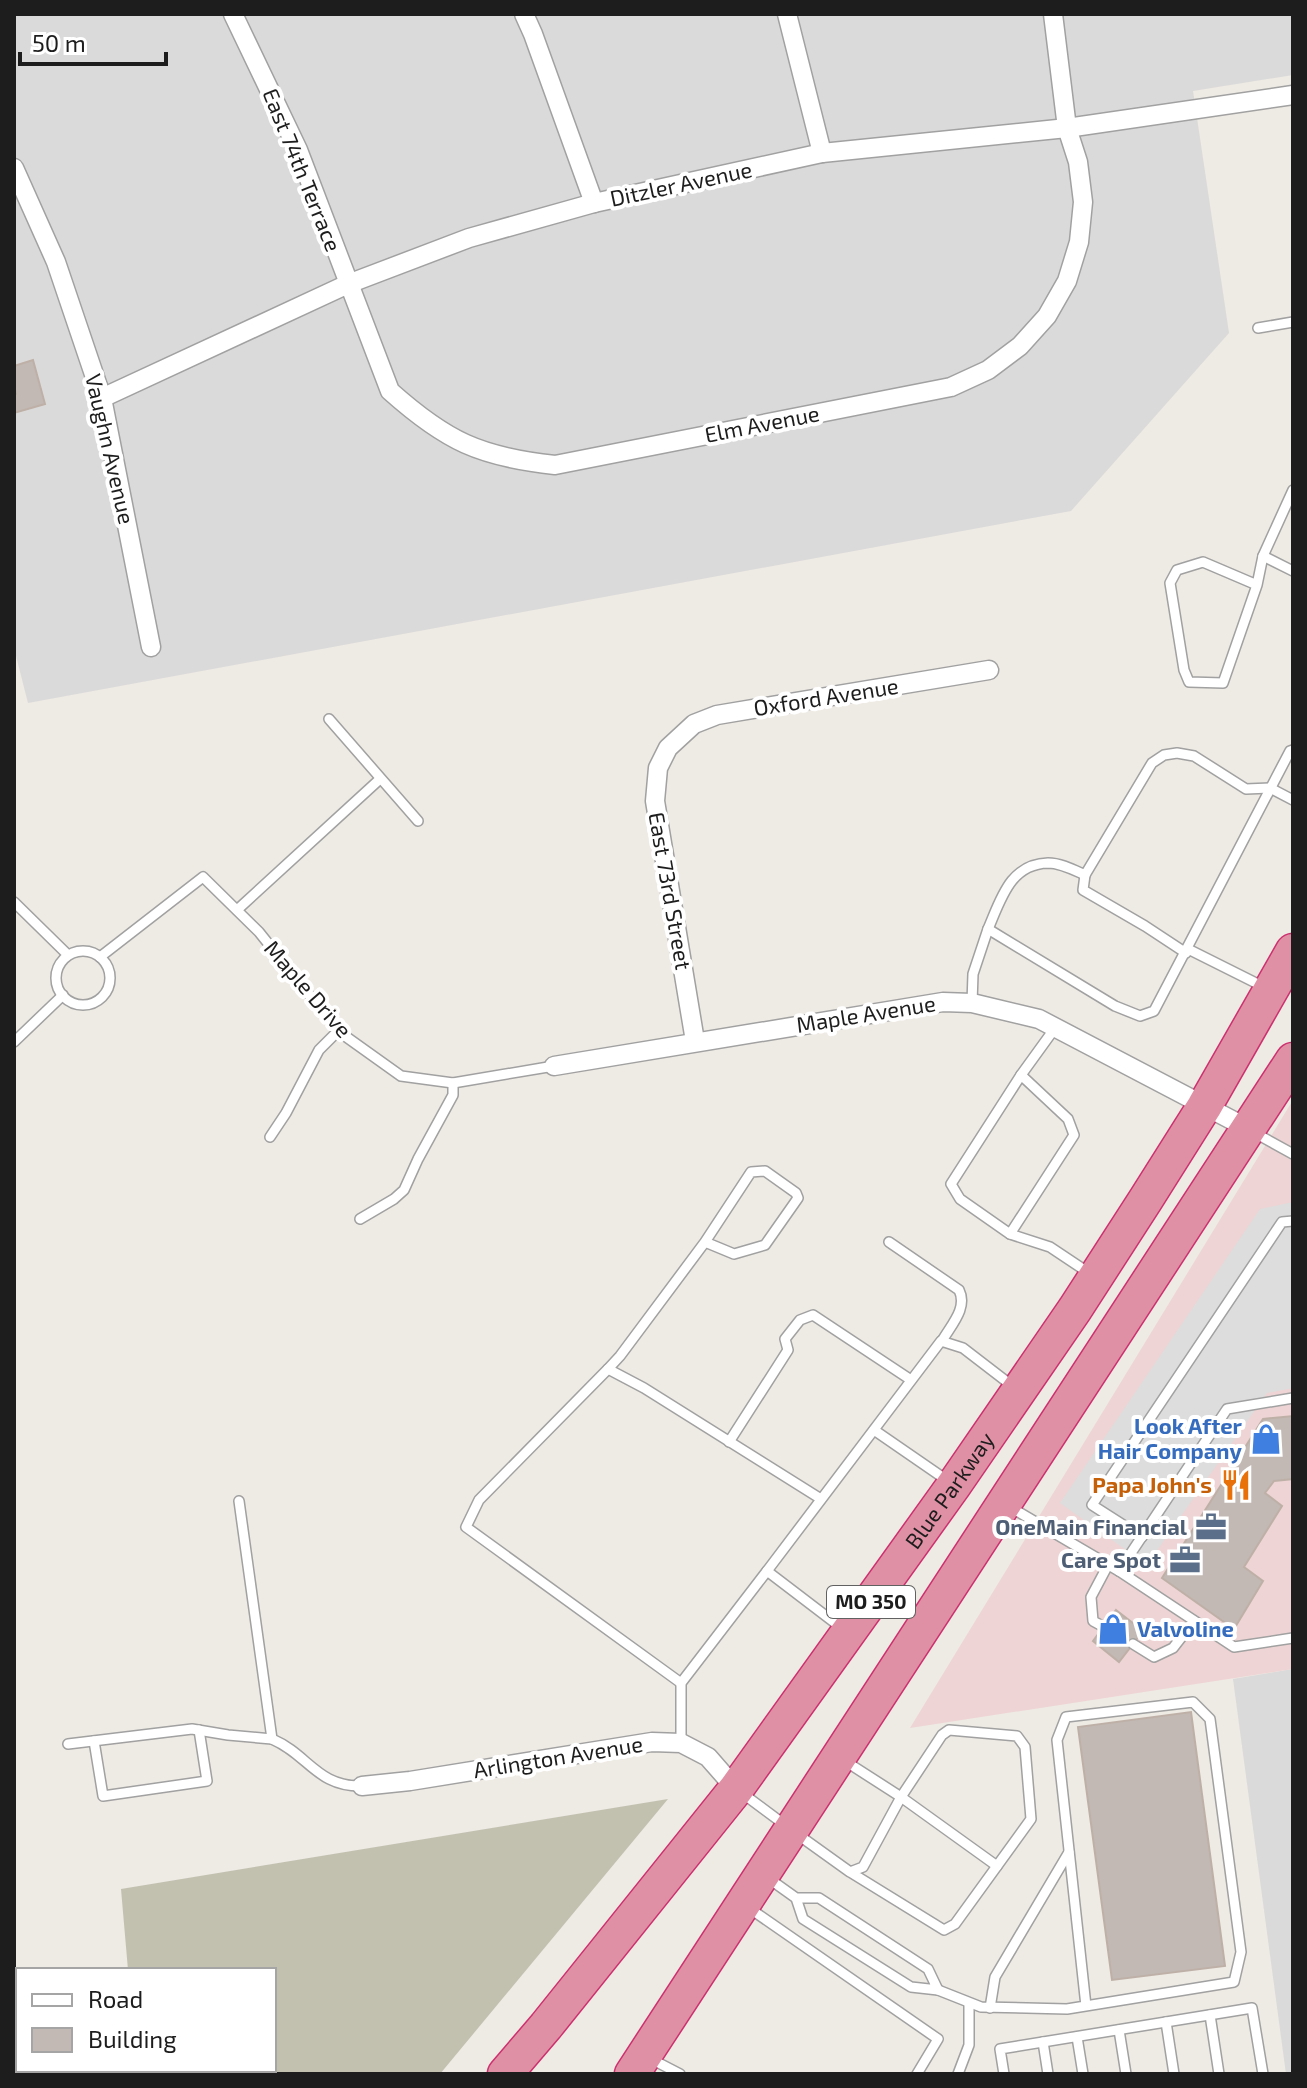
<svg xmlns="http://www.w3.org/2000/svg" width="1307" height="2088" viewBox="0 0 1307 2088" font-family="'Exo 2',sans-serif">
<rect width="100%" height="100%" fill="#eeeae4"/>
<!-- residential -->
<g fill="#dbdada">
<polygon points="14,14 1293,14 1293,75 1193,91 1229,333 1071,511 28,703 14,648"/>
<polygon points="1293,1669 1293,2074 1286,2074 1233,1679"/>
</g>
<!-- commercial -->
<polygon fill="#eed4d4" points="1293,1100 1293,1669 910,1728"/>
<!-- construction -->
<polygon fill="#c2c1b0" points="668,1799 440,2074 138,2074 138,2070 274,2070 274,1970 128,1970 121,1889"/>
<!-- parking -->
<polygon fill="#ddd" points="1293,1202 1293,1388 1267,1393 1147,1565 1060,1503 1260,1209"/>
<!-- building -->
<g fill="#c2b9b4" stroke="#beb0a7" stroke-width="2">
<polygon points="33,360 45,404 14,413 14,395 16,394 14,386 14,366"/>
<polygon points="1293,1416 1293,1479 1274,1481 1265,1493 1282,1506 1244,1567 1263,1581 1234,1629 1162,1578 1263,1419"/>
<polygon points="1116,1610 1143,1631 1119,1662 1093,1641"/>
<polygon points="1191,1712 1225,1966 1112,1980 1078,1727"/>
</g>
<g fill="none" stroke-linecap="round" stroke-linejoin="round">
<defs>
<g id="lane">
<polyline points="1258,328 1293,322"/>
<polyline points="1293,490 1263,556 1293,571"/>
<polyline points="1257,585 1203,562 1177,570 1170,583 1184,670 1189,682 1223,683 1257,585 1263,556"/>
<polyline points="329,719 418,821"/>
<polyline points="1085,875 1083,890 1145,926 1186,953"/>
<polyline points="14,902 68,955"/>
<polyline points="237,910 380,779"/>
<path d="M988,929c13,-30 22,-65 60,-66 13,0 26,7 37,12l67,-112 12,-8 13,-2 17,3 52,33 24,-1 23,12"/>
<polyline points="1188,949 1264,987"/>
<circle cx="83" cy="978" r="27"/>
<polyline points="100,957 203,877 259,932 338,1031 401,1076 453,1083 554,1066"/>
<polyline points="972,1003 973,974 988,929 1115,1006 1140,1016 1154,1011 1290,751 1293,750"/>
<polyline points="1055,1028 1021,1075 1068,1119 1074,1135 1010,1234 1050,1247 1089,1273"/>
<polyline points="14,1042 63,995"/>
<polyline points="1255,1133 1293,1154"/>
<polyline points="270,1137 286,1113 319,1050 338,1031"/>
<polyline points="360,1219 394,1199 404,1190 418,1159 453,1095 453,1083"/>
<polyline points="1010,1234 960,1199 951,1184 1021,1075"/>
<path d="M889,1242l70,48c9,18 -8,35 -17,51"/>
<polyline points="608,1369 620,1356 705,1242 734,1254 765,1245 798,1198 796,1193 765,1171 751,1172 705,1242"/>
<polyline points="874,1430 948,1481"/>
<polyline points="729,1442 788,1350 785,1339 800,1320 813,1315 911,1380"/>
<path d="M239,1501l33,238c37,16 45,48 90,47"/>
<polyline points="1010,1507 1119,1571 1227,1409 1293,1398"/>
<polyline points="1142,1537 1092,1505 1282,1222 1293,1221"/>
<polyline points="1119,1571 1234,1647 1293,1638"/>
<polyline points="1104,1627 1093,1621 1091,1597 1108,1565"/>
<polyline points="843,1629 767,1571 941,1341 963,1348 1015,1388"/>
<polyline points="1133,1644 1154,1657 1173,1648 1194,1621"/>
<polyline points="681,1683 466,1527 479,1500 608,1369 644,1388 821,1499"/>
<polyline points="94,1741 103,1796 207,1781 199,1730"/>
<polyline points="681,1743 681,1683 767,1571"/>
<polyline points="68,1744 192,1729 228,1735 272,1739"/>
<polyline points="845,1761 901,1797 997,1866"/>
<polyline points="742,1793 785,1825"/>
<polyline points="797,1834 850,1872 863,1867 901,1797 942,1735 949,1730 1017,1736 1025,1747 1031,1819 955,1924 944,1930 850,1872"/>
<polyline points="768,1878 796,1898 819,1898 928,1969 938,1990 911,1987 803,1919 796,1898"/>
<polyline points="749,1908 938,2039 917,2074"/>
<polyline points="938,1990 981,2007 1067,2009 1234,1982 1241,1952 1210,1719 1193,1702 1066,1717 1057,1740 1086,2006"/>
<polyline points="990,2008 995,1977 1069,1852"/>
<polyline points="1210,2015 1219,2074"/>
<polyline points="1166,2022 1174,2074"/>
<polyline points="1119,2030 1126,2074"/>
<polyline points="1077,2037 1083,2074"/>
<polyline points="1043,2042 1048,2074"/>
<polyline points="651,2059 680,2074"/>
<polyline points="958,2074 969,2045 969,2003"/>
<polyline points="1004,2074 1000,2049 1252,2008 1263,2074"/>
</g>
<g id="street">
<path d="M233,14l65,136 92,241c56,50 90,66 165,74l396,-78 37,-17 32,-24 27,-30 20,-35 12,-39 4,-40 -5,-40 -11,-34 -14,-114"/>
<polyline points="524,14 533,34 594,203"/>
<polyline points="787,14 822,153"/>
<polyline points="14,168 56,262 102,398 151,647"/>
<polyline points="102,398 348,284 469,238 594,203 822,153 1067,128 1293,95"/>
<polyline points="695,1041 655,801 658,768 668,748 694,724 717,715 989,670"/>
<polyline points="554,1066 943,1002 972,1003 1039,1019 1249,1129"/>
<polyline points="362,1786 410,1781 652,1742 681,1743 708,1757 736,1789"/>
</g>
<g id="highway">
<path id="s1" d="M505,2074l41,-48 190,-237 218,-304 121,-176 71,-110 58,-92 89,-156"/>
<polyline points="632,2074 1293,1060"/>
</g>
</defs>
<!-- lane casing -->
<use href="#lane" stroke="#a1a1a1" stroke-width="12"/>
<!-- street casing -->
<use href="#street" stroke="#a1a1a1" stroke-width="21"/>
<!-- highway casing -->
<use href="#highway" stroke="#cd306f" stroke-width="37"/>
<!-- lane -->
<use href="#lane" stroke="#fff" stroke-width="9"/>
<!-- street -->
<use href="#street" stroke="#fff" stroke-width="18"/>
<!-- highway -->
<use href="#highway" stroke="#e090a4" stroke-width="34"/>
</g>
<!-- icons -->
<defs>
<symbol id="shop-bare" viewBox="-9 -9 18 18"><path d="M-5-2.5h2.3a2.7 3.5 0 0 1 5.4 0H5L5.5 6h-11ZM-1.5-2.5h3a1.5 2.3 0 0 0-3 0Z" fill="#3f7fe0" stroke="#fff" stroke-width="2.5" paint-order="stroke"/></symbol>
<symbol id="restaurant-bare" viewBox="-9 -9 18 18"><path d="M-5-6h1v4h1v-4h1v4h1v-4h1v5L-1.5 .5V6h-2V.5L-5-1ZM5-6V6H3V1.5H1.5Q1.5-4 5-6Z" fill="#e8710a" stroke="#fff" stroke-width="2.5" paint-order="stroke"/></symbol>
<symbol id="office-bare" viewBox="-9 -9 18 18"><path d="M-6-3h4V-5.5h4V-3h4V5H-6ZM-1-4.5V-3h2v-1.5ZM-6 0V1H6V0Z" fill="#5c6f8a" stroke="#fff" stroke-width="2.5" paint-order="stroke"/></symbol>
</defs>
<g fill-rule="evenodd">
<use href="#shop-bare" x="1244" y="1417" width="44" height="44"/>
<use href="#restaurant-bare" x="1214" y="1463" width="44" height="44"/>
<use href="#office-bare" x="1189" y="1505" width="44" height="44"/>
<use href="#office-bare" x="1163" y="1538" width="44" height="44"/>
<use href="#shop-bare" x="1091" y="1607" width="44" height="44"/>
</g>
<g text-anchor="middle" stroke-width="8" stroke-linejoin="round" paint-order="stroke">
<!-- shield labels -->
<rect fill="#fff" stroke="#616161" stroke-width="2" x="827" y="1586" width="88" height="32" rx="6"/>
<g font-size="20" font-weight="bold" fill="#1d1d1d">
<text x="871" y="1609">MO 350</text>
</g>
<!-- street labels -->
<g font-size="22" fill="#1d1d1d" stroke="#fff">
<text transform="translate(302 170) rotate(68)" y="8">East 74th Terrace</text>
<text transform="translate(681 184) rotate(-12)" y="8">Ditzler Avenue</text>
<text transform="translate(762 424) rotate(-11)" y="8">Elm Avenue</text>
<text transform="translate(110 449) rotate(77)" y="8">Vaughn Avenue</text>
<text transform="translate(826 697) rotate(-9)" y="8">Oxford Avenue</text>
<text transform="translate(670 891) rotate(80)" y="8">East 73rd Street</text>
<text transform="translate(308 989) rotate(49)" y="8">Maple Drive</text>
<text transform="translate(866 1014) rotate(-9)" y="8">Maple Avenue</text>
<text dy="8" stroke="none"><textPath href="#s1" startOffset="734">Blue Parkway</textPath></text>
<text transform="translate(558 1757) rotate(-9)" y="8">Arlington Avenue</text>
</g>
<!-- shop labels -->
<g font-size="22" font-weight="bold" fill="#366cbe" stroke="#fff" text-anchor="end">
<text x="1242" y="1434">Look After<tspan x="1242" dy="25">Hair Company</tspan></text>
<text x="1137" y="1637" text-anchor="start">Valvoline</text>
</g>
<!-- food labels -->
<g font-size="22" font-weight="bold" fill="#c56008" stroke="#fff" text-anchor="end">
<text x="1212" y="1493">Papa John's</text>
</g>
<!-- service labels -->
<g font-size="22" font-weight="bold" fill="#4e5e75" stroke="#fff" text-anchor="end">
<text x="1187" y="1535">OneMain Financial</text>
<text x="1161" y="1568">Care Spot</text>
</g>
</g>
<!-- border -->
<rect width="1307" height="2088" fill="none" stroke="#1d1d1d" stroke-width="32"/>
<!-- legend -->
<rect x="16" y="1968" width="260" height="104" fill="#ffffff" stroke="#a5a5a5" stroke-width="2"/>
<rect x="32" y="1994" width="40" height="12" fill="#ffffff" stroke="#a5a5a5" stroke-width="2"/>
<text x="88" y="2008" font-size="24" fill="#1d1d1d">Road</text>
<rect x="32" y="2028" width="40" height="24" fill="#c2b9b4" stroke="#a5a5a5" stroke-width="2"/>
<text x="88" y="2048" font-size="24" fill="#1d1d1d">Building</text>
<!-- scale -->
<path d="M20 52v12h146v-12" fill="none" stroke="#1d1d1d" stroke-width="4"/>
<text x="32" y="52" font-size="24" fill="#1d1d1d" stroke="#ffffff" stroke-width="6" paint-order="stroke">50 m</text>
</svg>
